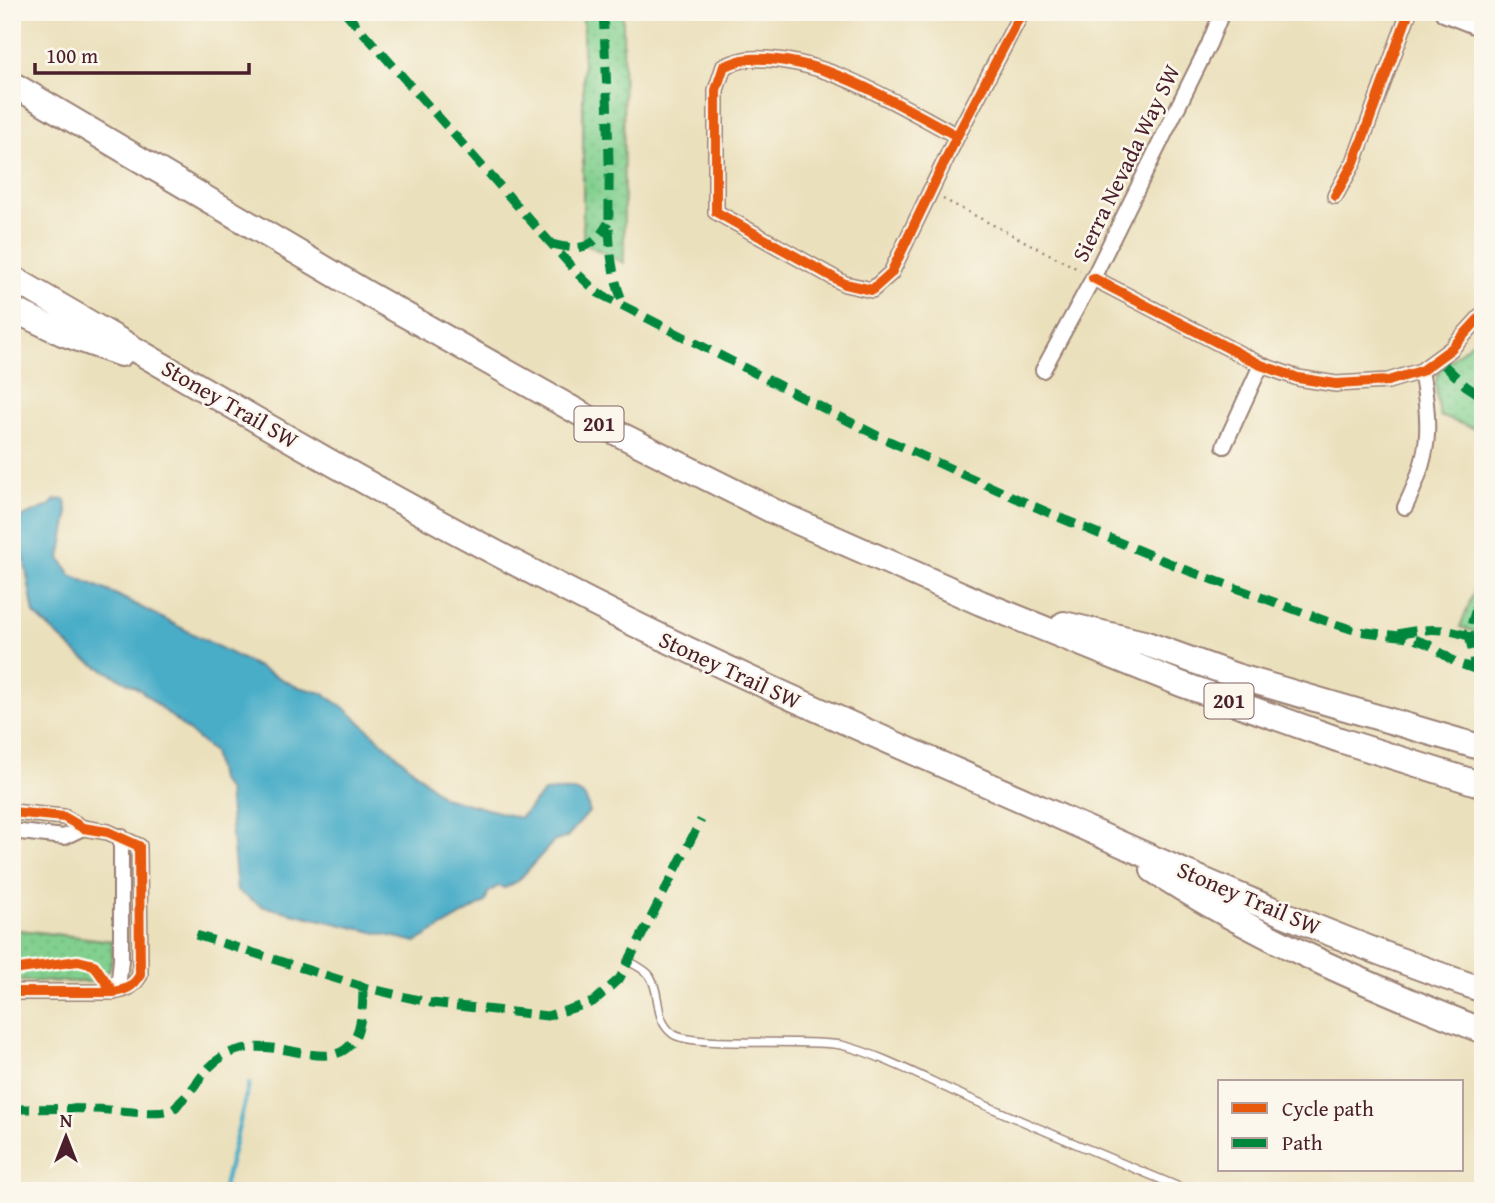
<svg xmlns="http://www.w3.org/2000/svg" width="1495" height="1203" viewBox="0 0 1495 1203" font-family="'Gentium Book Plus',serif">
<defs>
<pattern id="park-dots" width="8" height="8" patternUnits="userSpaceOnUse" patternTransform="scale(1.75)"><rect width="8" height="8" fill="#82d08f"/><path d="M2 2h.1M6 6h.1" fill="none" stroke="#72b27c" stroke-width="1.8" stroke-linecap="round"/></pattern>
</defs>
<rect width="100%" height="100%" fill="#fbf7ec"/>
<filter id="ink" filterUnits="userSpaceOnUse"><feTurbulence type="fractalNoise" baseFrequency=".0143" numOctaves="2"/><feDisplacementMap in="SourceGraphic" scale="14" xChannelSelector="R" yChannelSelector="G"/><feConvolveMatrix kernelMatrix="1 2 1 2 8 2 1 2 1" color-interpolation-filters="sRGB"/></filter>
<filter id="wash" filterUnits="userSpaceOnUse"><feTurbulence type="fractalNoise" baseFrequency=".00686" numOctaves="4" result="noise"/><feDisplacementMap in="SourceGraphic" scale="28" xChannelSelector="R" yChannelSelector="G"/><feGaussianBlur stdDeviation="1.57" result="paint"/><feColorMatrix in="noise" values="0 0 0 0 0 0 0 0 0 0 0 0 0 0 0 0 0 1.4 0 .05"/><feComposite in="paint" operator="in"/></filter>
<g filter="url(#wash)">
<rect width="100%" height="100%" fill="#ebe0bc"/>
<!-- park -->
<g fill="url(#park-dots)" stroke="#66785d" stroke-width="2">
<polygon points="583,12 623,12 624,263 583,243"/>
<path d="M1477,338l6,6v88l-43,-16c-2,-15 -9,-36 1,-48z"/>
<polygon points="1483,568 1483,634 1460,627"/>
<path d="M12,929l100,12c0,22 3,32 -20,41l-80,-1z"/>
</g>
<!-- water -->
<path fill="#49adc8" stroke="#4a667a" stroke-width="2" d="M65,499l3,17 -8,42 11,17 46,20 178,91 27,7 24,16 97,88 77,21 24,-26c22,-1 43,-8 45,20l-22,25 -14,5 -35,39 -13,7 -7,-2 -10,7 -3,9 -69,40 -154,-36 -25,-15 -9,-100 -9,-12 -6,-27 -74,-63 -58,-32 -47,-43 -15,-84 1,-12 29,-12 6,-6z"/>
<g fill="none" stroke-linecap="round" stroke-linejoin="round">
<!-- stream -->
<polyline stroke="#49adc8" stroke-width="4.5" points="223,1191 249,1084"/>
</g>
</g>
<g filter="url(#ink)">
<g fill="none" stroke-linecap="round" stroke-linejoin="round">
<defs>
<path id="lane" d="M628,961c7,4 18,9 22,15 12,19 3,43 23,58 19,14 133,4 168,11 39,9 86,35 123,51 75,33 150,64 225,95"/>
<g id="street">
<path d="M957,136c-64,-34 -132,-80 -207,-77 -9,0 -18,5 -26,7l-8,24v122l129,72 27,6 19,-17 66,-137 65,-124"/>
<polyline points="1335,196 1354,162 1409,12"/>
<polyline points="1093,278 1261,365 1298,378 1336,384 1388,381 1421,371 1451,349 1483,314"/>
<polyline points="1043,370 1093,278 1209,44 1222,12"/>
<polyline points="1224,446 1261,365"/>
<path d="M1405,507c25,-51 27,-80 16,-136"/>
<path d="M12,812l52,5 19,11 25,4 31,14 1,129c-7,12 -14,15 -27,17h-101"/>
<polyline points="12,831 64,837 83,828"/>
<polyline points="113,992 119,979 121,960 121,836"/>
</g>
<polyline id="secondary" points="1445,12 1483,27"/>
<g id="highway">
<polyline points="12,84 368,294 599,424 773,511 981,603 1181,684 1340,740 1483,785"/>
<path d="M12,278c176,102 350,206 530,299 158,83 322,153 485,225 149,67 301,135 456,188"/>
<polyline points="12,309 62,333 121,354"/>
<polyline points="1064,624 1144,643 1236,676 1483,748"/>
<path d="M1153,870c102,67 217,116 330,161"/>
</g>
</defs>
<!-- lane casing -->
<use href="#lane" stroke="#9a8074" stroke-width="10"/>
<!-- street casing -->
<use href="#street" stroke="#9a8074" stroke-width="18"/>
<!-- secondary casing -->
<use href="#secondary" stroke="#9a8074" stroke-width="23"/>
<!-- highway casing -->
<use href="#highway" stroke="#9a8074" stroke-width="28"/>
<!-- path -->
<polyline stroke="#9a8074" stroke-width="2.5" stroke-dasharray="2 5" stroke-linecap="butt" points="943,199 1080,270"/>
<!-- lane -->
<use href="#lane" stroke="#fff" stroke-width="7"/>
<!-- street -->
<use href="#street" stroke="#fff" stroke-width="14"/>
<!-- secondary -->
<use href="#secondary" stroke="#fff" stroke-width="19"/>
<!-- highway -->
<use href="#highway" stroke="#fff" stroke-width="24"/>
<!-- quiet -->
<g stroke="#00873e" stroke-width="9" stroke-dasharray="18 9" stroke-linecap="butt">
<polyline points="345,12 579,275 598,293 876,435 1058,517 1189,571 1326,621 1357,631 1408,637 1428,644 1455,662 1483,672"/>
<path d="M603,12c3,51 5,101 6,151 1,49 -5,99 16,144"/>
<path d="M552,244c29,7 40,6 56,-21"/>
<polyline points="1444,365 1466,386 1483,397"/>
<path d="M1469,632c1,16 6,19 4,38"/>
<path d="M1398,634c23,-5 44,-7 67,1l4,-3 14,-47"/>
<polyline points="196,935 363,987 432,1003 547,1016 593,1002 620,978 701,820"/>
<path d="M12,1109c27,0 54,-1 81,0 18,0 64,8 79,1 4,-2 6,-5 8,-8 22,-20 26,-43 58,-52 55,-17 126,52 125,-63"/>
</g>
<defs>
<g id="cycleway">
<path d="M957,136c-64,-34 -132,-80 -207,-77 -9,0 -18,5 -26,7l-8,24v122l129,72 27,6 19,-17 66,-137 65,-124"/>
<polyline points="1335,196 1354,162 1409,12"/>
<polyline points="1093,278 1261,365 1298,378 1336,384 1388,381 1421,371 1451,349 1483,314"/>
<path d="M12,812l52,5 19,11 25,4 31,14 1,129c-7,12 -14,15 -27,17h-101"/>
<polyline points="12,970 78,961 94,965 113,992"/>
</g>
</defs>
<!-- cycleway casing -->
<use href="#cycleway" stroke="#fbf7ec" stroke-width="15"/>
<!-- cycleway -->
<use href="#cycleway" stroke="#e8590c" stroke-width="10"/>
</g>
</g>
<g text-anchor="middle" stroke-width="5" stroke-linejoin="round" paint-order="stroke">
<!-- shield labels -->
<g fill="#fbf7ec" stroke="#7f6065" stroke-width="2">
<rect x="574.5" y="406.5" width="49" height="35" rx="5"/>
<rect x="1204.5" y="683.5" width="49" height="35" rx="5"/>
</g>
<g font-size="21" font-weight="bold" fill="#4a1f2b">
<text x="599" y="431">201</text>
<text x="1229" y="708">201</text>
</g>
<!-- street labels -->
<g font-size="23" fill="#4a1f2b" stroke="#fbf7ec">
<text transform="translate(1126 163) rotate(-64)" y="8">Sierra Nevada Way SW</text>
<text transform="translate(230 404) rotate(30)" y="8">Stoney Trail SW</text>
<text transform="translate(730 670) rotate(25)" y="8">Stoney Trail SW</text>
<text transform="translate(1249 898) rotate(23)" y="8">Stoney Trail SW</text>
</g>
</g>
<!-- margin -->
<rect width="1495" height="1203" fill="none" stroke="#fbf7ec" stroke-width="42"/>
<!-- legend -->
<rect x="1218" y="1080" width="245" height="91" fill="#fbf7ec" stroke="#b4a19f" stroke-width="2"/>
<rect x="1232" y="1103" width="35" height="10" fill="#e8590c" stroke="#b4a19f" stroke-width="2"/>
<text x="1282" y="1116" font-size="21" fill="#4a1f2b">Cycle path</text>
<rect x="1232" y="1138" width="35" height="10" fill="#00873e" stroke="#b4a19f" stroke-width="2"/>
<text x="1282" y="1150" font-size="21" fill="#4a1f2b">Path</text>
<!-- north arrow -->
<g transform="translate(66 1137)" stroke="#fbf7ec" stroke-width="5" paint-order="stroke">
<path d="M0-5L12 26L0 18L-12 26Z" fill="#4a1f2b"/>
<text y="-10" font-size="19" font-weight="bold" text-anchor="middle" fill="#4a1f2b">N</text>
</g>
<!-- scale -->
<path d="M35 63v10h214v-10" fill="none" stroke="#4a1f2b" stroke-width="3.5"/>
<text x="46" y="63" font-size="21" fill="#4a1f2b" stroke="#fbf7ec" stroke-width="5" paint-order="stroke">100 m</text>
</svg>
